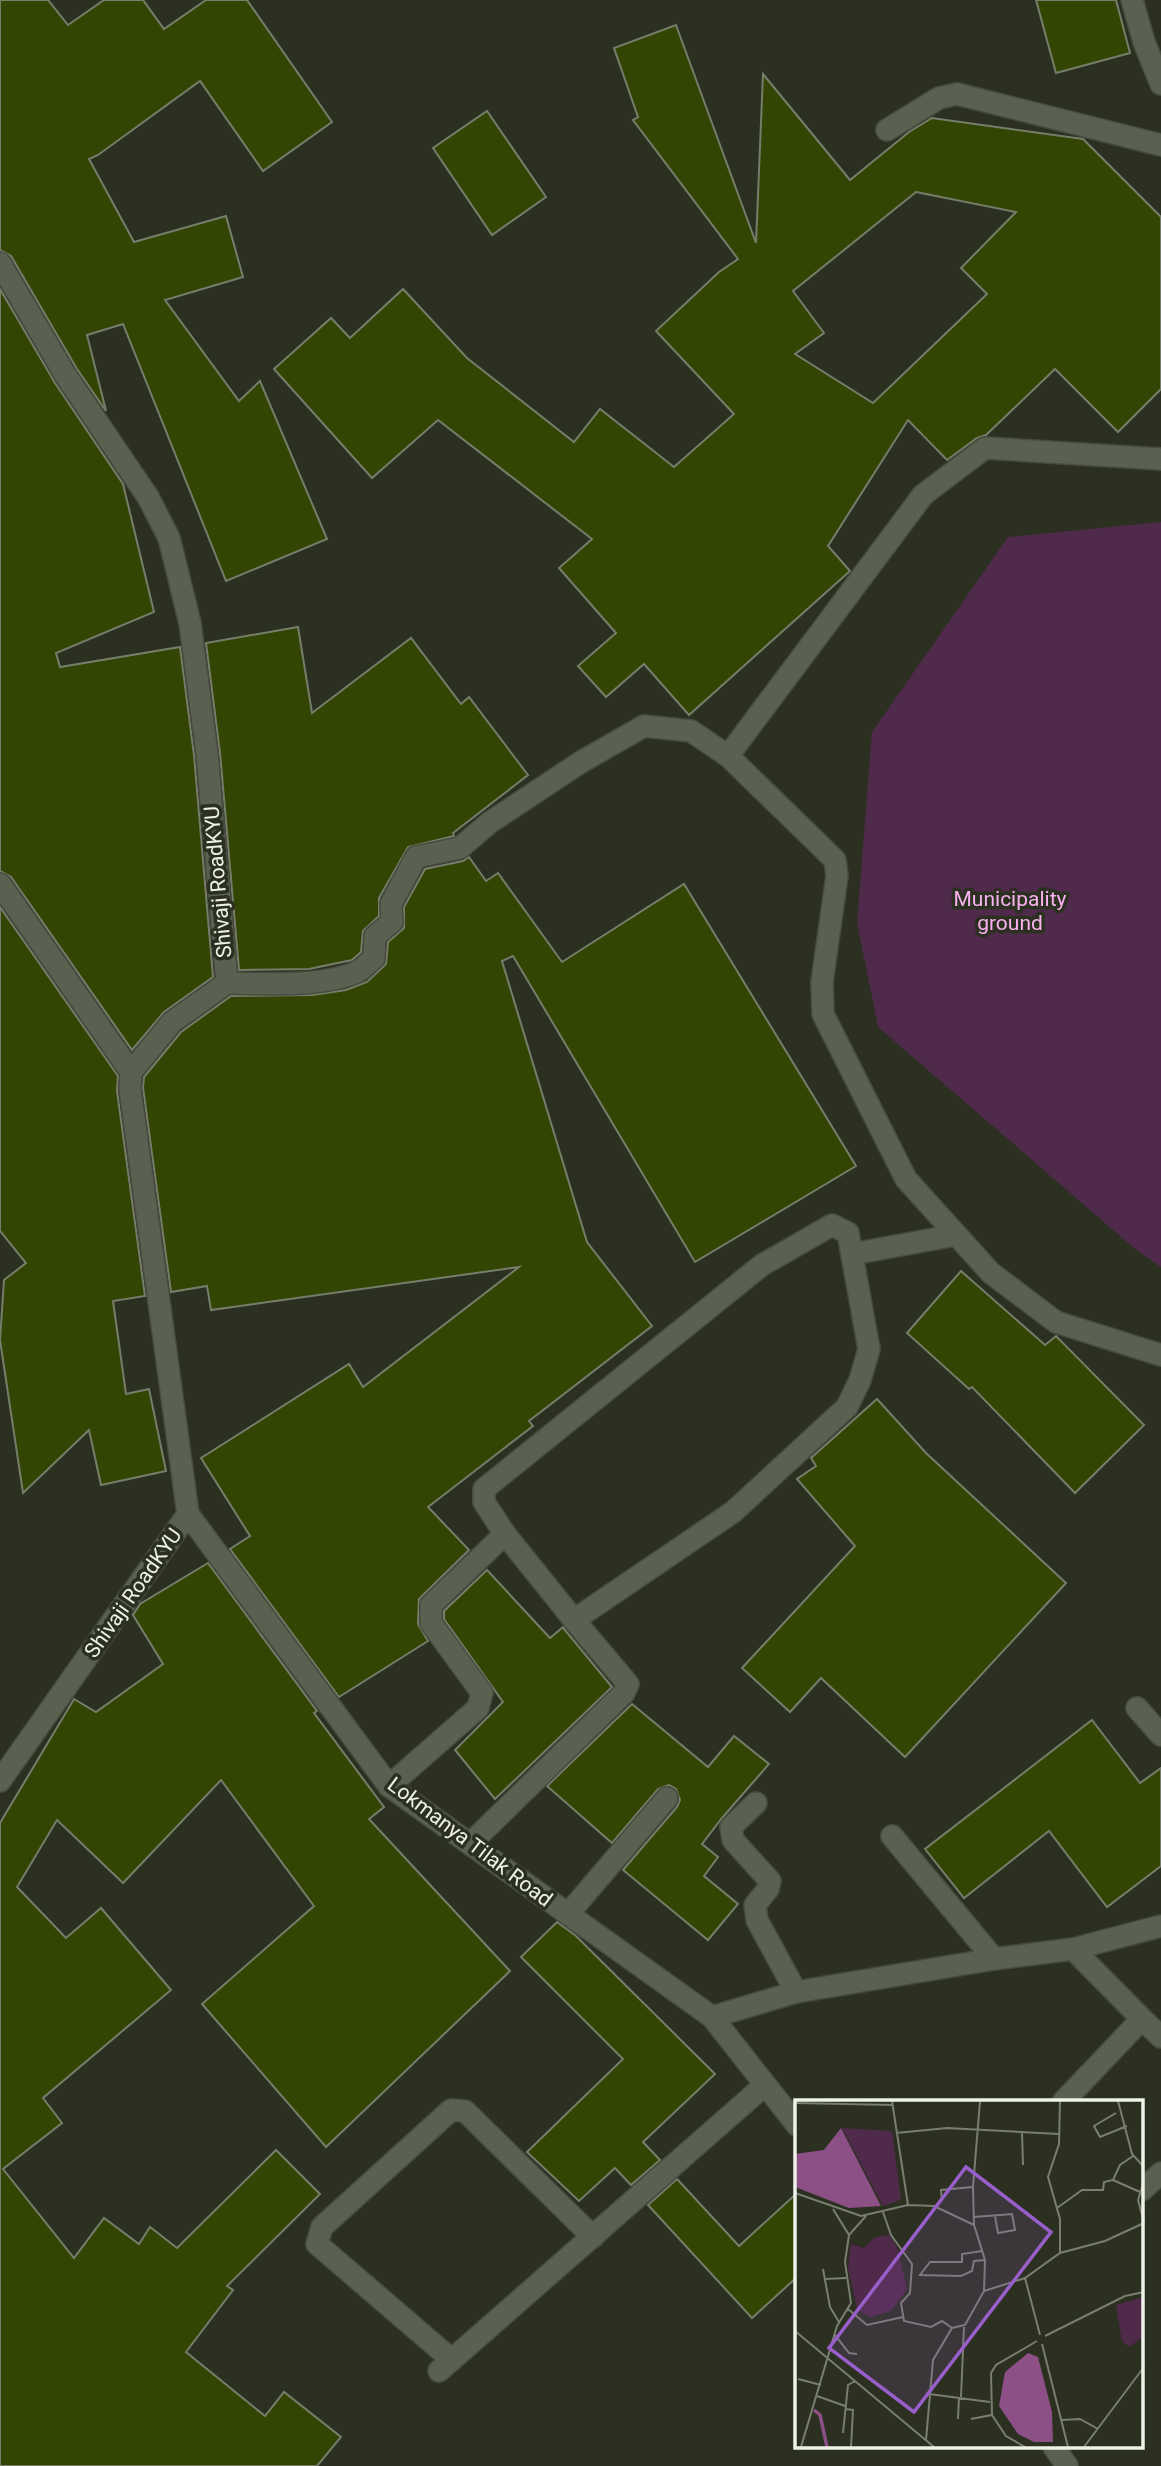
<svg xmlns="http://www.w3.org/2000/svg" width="1161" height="2466" viewBox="0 0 1161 2466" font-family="Roboto,sans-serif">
<rect width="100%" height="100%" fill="#2b3021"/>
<!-- green -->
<polygon fill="#4f2a4a" points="1161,522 1161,1267 1134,1248 878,1027 857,923 872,732 1008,537"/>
<!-- building -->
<g fill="#334503" stroke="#767d6b" stroke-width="2" fill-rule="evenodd">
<polygon points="0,0 48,0 68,25 104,0 143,0 164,29 206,0 247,0 332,122 263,171 200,81 98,155 89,159 134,242 226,216 243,277 165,300 239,401 260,381 327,539 226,581 123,324 87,335 106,411 77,369 11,256 0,250"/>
<polygon points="1036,0 1116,0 1130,53 1056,73"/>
<path d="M676,25l80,218 7,-169 87,106 59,-48 23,-14 151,21 78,78v172l-43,43 -63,-63 -69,66 -9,3 -30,22 -39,-40 -80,126 22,25 -161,144 -45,-51 -38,33 -28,-31 38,-33 -57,-65 33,-29 -154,-119 -66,58 -98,-109 57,-51 19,20 53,-49 64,69 107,84 26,-33 74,58 60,-53 -78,-83 63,-59 19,-13 -105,-139 5,-3 -24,-69zM916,192l100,20 -55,56 26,26 -114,109 -78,-49 29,-21 -31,-42z"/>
<polygon points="487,111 546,197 492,235 433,148"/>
<polygon points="0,289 55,383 123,484 154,612 56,653 60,667 180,647 194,755 213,977 164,1012 132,1050 11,877 0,871"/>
<polygon points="298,627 312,713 411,638 461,704 469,697 528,775 453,833 454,836 408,847 379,898 379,916 363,931 361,952 352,960 309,969 239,970 220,753 206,643"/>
<polygon points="469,857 486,881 498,873 562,962 684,884 856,1166 695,1262 513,956 502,961 587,1242 652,1326 529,1421 533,1426 428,1507 469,1550 419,1599 418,1624 428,1641 339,1697 230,1549 250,1536 201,1458 349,1364 363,1387 519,1267 211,1310 207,1286 171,1292 143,1088 144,1077 181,1032 231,996 312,995 346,990 367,982 386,964 388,942 404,928 404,907 425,869 463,861"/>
<polygon points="0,907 118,1076 117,1091 145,1296 113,1301 126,1394 149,1389 166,1471 101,1485 89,1430 23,1493 0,1340 4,1280 26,1263 0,1231"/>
<polygon points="961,1271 1045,1345 1056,1336 1144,1425 1075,1493 972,1387 969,1389 907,1333"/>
<polygon points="877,1399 926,1453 1066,1583 905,1757 821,1678 790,1712 742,1668 855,1546 797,1479 816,1466 811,1458"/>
<polygon points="208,1563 317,1711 314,1713 384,1807 369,1819 510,1971 326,2147 202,2004 314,1906 221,1780 123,1883 57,1820 17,1887 66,1938 101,1908 171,1990 43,2098 62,2123 3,2169 74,2258 104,2218 139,2244 150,2227 177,2248 276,2150 320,2194 227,2286 233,2290 186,2352 265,2416 284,2392 341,2437 317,2466 0,2466 0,1823 74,1699 96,1712 163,1664 133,1615 140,1604"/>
<polygon points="487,1570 550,1638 563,1627 564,1629 612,1687 495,1799 455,1750 503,1702 444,1619 444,1611"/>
<polygon points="632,1704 708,1767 734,1736 769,1764 722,1818 702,1844 718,1857 704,1876 738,1904 708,1940 623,1870 677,1807 680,1800 676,1789 669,1785 658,1789 612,1843 547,1786"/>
<polygon points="1092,1720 1140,1783 1161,1768 1161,1866 1107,1907 1049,1831 964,1898 925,1849"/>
<polygon points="557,1922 576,1936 715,2074 643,2142 660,2160 631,2185 615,2168 579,2201 527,2152 623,2059 521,1957"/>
<polygon points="677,2179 739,2246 797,2193 797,2277 752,2318 648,2205"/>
</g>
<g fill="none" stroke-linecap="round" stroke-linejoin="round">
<defs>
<g id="minor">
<polyline points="1132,0 1144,42 1161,84"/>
<polyline points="887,130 939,98 957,94 1161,145"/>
<polyline points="728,756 923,495 985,448 1161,459"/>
<polyline points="0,884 131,1072"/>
<path d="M227,983c38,1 95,4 130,-11 6,-3 11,-9 17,-14l1,-22 17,-14 -1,-18 25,-47 44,-9 29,-25 92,-61 63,-36 47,5 37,25 107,104 2,16 -15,106 1,32 83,165 85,94 65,49 105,33"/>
<polyline points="852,1254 956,1235"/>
<polyline points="505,1534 574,1620"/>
<polyline points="1137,1708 1161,1735"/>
<polyline points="389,1786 478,1708 482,1693 431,1623 431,1605 505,1534 484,1502 484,1489 762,1265 832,1225 848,1233 869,1349 860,1380 847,1407 733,1512 574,1620 628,1684 624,1693 470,1844"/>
<polyline points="756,1803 731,1827 733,1840 770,1881 768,1889 755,1905 757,1920 796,1992"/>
<polyline points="892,1836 994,1959"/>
<polyline points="568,1914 667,1798"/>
<polyline points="712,2017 797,2125"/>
<polyline points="1142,2019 1161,2037"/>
<polyline points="1063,2102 1142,2019 1073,1949"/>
<polyline points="1142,2190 1161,2173"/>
<polyline points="452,2360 317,2244 322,2227 451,2110 465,2111 593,2237"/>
<polyline points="439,2371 765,2085"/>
<polyline points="1054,2447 1067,2466"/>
</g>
<g id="tertiary">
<polyline points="0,263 66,376 148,497 169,538 190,623 207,754 227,983 172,1022 131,1072 130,1089 188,1514 0,1781"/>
<polyline points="188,1514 389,1786 712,2017 796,1992 994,1959 1073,1949 1161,1926"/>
</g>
</defs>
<!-- minor casing -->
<use href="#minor" stroke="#484c3f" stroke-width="24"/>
<!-- tertiary casing -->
<use href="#tertiary" stroke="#484c3f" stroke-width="24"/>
<!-- minor -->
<use href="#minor" stroke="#5b6150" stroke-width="21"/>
<!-- tertiary -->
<use href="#tertiary" stroke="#5b6150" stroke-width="21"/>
</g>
<g text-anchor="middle" stroke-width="7" stroke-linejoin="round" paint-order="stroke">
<!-- street labels -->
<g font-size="21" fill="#eef2e8" stroke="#2b3021">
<text transform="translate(218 882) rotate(-95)" y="7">Shivaji RoadKYU</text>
<text transform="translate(133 1593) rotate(-55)" y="7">Shivaji RoadKYU</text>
<text transform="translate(470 1842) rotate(37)" y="7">Lokmanya Tilak Road</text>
</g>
<!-- park labels -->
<g font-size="21" fill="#f9b2ef" stroke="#2b3021">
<text x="1010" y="906">Municipality<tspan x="1010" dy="24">ground</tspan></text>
</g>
</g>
<!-- overview -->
<g transform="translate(795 2100)">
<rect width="348" height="348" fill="#2b3021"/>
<path d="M47,28l50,3 9,69 -18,6zM94,135l8,12 10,42 -16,22 -21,6 -13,-8 -9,-41 3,-24 13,4 11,-11zM348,197v40l-14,10 -7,-6 -6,-36z" fill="#4f2a4a"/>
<path d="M46,28l40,78 -32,2 -54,-21v-33l29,-4zM233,253l10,4 14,55 1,30h-19l-16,-8 -19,-28 6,-34z" fill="#8d5086"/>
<path fill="none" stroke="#8d5086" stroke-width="3.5" d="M19,310l6,5 7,32"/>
<path fill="none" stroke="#797e71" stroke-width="2" d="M97,1l16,104M185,1l-7,86 1,38 11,35 -1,31M265,1l-1,43 -11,33 12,42v34M323,1l14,53 12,13M0,3l98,2M321,13l-22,13 6,11 27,-11M101,33l51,-5 112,6M227,33l1,32M318,80l27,12M349,81l-6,19 6,22M0,93l66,23 47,-11 26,1 40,19M147,101l-1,-11 32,-3M262,108l25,-18h21l1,-8 9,-2 7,-15 13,-9M38,109l16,26M88,112l8,23 21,29 -2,29 -9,10 3,18 27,6 11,-6 10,7M200,116l3,17 17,-3 -3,-16M179,117l39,-3M187,151l-20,3v8h-32l-10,13 41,1 11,-5 2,-10 11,-1M28,169l7,38 9,15M230,178l15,57M30,179l21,-1M53,209l19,16 36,-8M0,231l139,116M40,235l14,18 8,1M250,236l80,-40 19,-4M247,244l26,103M3,279l23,6M134,294l61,8M22,296l28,10M166,297l3,-70M50,309l8,1 -2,37M163,319l1,-22M176,319l21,-4M266,320l19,-1 18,10M48,333l5,-48 7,-4M131,340l7,-80 19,-32 13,-3 19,-34 41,-13 35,-25 45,-12 39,-18M6,347l36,-121 14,-23 -6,-41 4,-27 17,-19M230,347l-19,-11 -14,-21 -1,-42 5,-8 41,-24M289,347l60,-80"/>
<path fill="#985ec9" fill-opacity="0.15" stroke="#985ec9" stroke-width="3.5" d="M171,67l85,65 -137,180 -85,-64z"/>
<rect width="348" height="348" fill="none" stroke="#eef2e8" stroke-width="3.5"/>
</g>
</svg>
